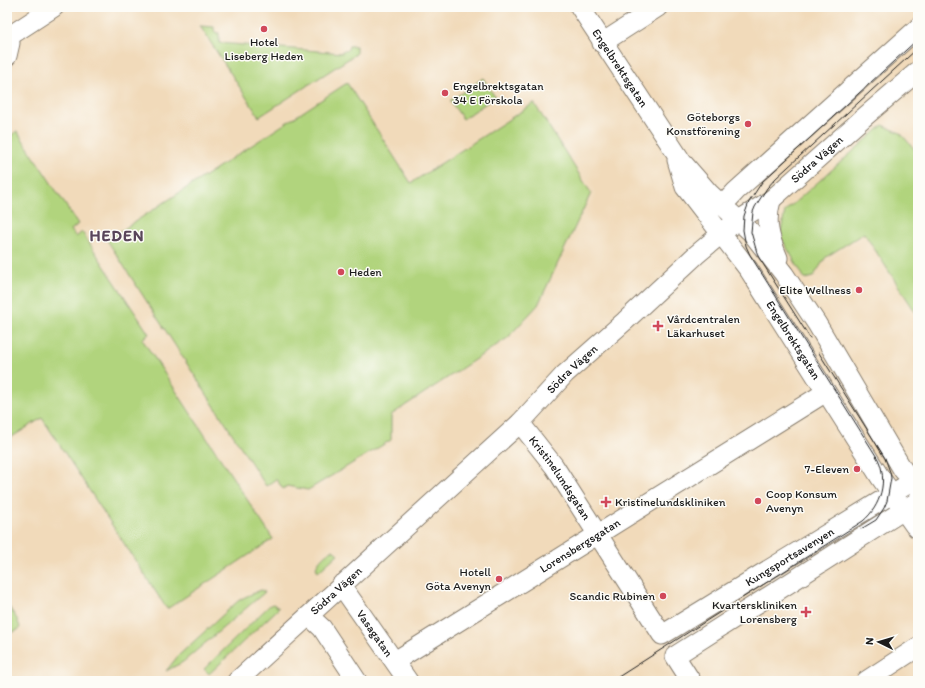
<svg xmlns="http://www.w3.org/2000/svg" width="925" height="688" viewBox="0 0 925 688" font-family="Itim,sans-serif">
<rect width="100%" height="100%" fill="#fdfcf7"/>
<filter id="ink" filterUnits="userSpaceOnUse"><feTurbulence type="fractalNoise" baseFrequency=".025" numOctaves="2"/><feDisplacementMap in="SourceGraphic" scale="8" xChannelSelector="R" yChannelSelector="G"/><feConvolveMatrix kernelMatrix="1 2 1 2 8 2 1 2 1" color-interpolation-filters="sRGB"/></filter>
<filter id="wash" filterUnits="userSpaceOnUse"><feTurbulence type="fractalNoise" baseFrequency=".012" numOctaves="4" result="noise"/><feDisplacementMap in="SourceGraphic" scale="16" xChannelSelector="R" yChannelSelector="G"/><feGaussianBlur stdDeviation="0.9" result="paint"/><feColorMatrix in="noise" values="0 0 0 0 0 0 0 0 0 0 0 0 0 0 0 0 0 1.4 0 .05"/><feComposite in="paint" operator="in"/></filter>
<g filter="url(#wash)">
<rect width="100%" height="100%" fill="#f1daba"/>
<!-- green -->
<g fill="#b1d47d" stroke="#66784c">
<polygon points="200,26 214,27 214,30 216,33 219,33 219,43 342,53 342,51 346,51 348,49 349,46 356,46 356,54 259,117"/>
<polygon points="483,78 495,97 463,119 450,101"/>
<polygon points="347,83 411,183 534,103 591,193 538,305 511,334 509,337 391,415 391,440 308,490 287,486 283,489 276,479 266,486 107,240"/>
<polygon points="883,125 900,133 918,153 918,316 864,233 826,257 813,277 805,279 780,236 785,211"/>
<polygon points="17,131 78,224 71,230 76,237 82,232 149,334 142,339 273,539 167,609 42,418 7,440 7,132 10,136"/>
<path d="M333,550l5,4 -20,18 -2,-5c2,-6 10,-15 17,-17z"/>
<polygon points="261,590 265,592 183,662 166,671 178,656 238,601 245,597"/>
<polygon points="7,604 17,619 20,627 18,630 7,634 7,630 11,627 7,621"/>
<polygon points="273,604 279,608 209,674 204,669 270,605"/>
</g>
</g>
<g filter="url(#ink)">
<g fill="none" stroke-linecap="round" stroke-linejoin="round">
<defs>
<g id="minor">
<path id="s1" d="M580,7l102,155 27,31 42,39 33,42 33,50 86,146 10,10 5,10"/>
<polyline points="7,36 10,43 7,56"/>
<polyline points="8,37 54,7"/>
<polyline points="602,43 658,7"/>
<path id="s2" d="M677,160l8,27 64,83 131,207 34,48 4,4"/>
<path d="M771,200c-6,22 -2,37 7,58"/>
<polyline points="722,206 736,191 918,28"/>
<path id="s3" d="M520,423l34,43 108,169 256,-157"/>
<path id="s4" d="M341,585l67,96"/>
<polyline points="309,616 322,628 357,681"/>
<path id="s5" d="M395,661l431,-269"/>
<path id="s6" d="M237,681l283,-258 45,-49 60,-53 71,-66 38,-32 37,-23 91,-81 56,-48"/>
<polyline points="691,681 675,656 918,501"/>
<polyline points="866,681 918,647"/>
</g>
</defs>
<!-- minor casing -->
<use href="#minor" stroke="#867b6b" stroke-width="21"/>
<!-- minor -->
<use href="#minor" stroke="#fff" stroke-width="19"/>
<!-- tram -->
<g stroke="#1c1c1c" stroke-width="1">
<polyline points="810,338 758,256 751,232 753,212 755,207 767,188 776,178 918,48"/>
<polyline points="819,353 885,458 890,472 891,478 887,501 884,508 876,520 861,529"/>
<path d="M612,681l251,-160c18,-15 25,-41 15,-62l-128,-204 -4,-9 -3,-16 1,-14 5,-14 13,-20 156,-143"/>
</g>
</g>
</g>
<!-- markers -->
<g fill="#d1495b" stroke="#fdfcf7" stroke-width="1.5">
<circle cx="264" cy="29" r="4"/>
<circle cx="445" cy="93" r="4"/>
<circle cx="748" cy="124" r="4"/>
<circle cx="341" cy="272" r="4"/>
<circle cx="859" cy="290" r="4"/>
<path d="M656 320h4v4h4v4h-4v4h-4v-4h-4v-4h4z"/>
<circle cx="857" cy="469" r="4"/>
<circle cx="758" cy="501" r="4"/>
<path d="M604 496h4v4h4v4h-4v4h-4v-4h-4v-4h4z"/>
<circle cx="499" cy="579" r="4"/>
<circle cx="663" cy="596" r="4"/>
<path d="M804 606h4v4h4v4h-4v4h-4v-4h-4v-4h4z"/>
</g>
<g text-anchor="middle" stroke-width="3" stroke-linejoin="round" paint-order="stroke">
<!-- poi labels -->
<g font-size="12" fill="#1c1c1c" stroke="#fdfcf7" text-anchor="end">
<text x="264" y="46" text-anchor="middle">Hotel<tspan x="264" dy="14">Liseberg Heden</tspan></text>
<text x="453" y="90" text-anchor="start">Engelbrektsgatan<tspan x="453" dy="14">34 E Förskola</tspan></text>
<text x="740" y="121">Göteborgs<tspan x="740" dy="14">Konstförening</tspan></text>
<text x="349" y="276" text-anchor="start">Heden</text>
<text x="851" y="294">Elite Wellness</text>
<text x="667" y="323" text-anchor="start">Vårdcentralen<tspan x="667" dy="14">Läkarhuset</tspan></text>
<text x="849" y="473">7-Eleven</text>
<text x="766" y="498" text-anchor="start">Coop Konsum<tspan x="766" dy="14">Avenyn</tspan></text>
<text x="615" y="506" text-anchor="start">Kristinelundskliniken</text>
<text x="491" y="576">Hotell<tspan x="491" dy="14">Göta Avenyn</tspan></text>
<text x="655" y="600">Scandic Rubinen</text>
<text x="797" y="609">Kvarterskliniken<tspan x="797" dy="14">Lorensberg</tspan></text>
</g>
<!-- street labels -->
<g font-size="12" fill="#1c1c1c" stroke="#fdfcf7">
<text dy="4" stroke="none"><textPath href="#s1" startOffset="73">Engelbrektsgatan</textPath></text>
<text dy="4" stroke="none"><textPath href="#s6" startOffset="781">Södra Vägen</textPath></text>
<text dy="4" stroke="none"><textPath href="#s2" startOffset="216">Engelbrektsgatan</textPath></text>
<text dy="4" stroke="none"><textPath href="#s6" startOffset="458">Södra Vägen</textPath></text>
<text dy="4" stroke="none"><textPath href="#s3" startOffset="68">Kristinelundsgatan</textPath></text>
<text dy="4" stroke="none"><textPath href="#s5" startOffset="218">Lorensbergsgatan</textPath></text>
<text dy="4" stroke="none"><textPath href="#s3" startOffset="405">Kungsportsavenyen</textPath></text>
<text dy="4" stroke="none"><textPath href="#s6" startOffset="134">Södra Vägen</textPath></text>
<text dy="4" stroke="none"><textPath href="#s4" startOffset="59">Vasagatan</textPath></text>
</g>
<!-- district labels -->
<g font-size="16" font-weight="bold" letter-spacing="1" fill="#59455a" stroke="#fdfcf7">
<text x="117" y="241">HEDEN</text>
</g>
</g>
<!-- margin -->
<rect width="925" height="688" fill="none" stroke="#fdfcf7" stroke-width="24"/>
<!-- north arrow -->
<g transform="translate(879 642) rotate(275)" stroke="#fdfcf7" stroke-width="3" paint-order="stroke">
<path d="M0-3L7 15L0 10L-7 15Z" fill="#1c1c1c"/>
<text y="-6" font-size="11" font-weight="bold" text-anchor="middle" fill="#1c1c1c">N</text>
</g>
</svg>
